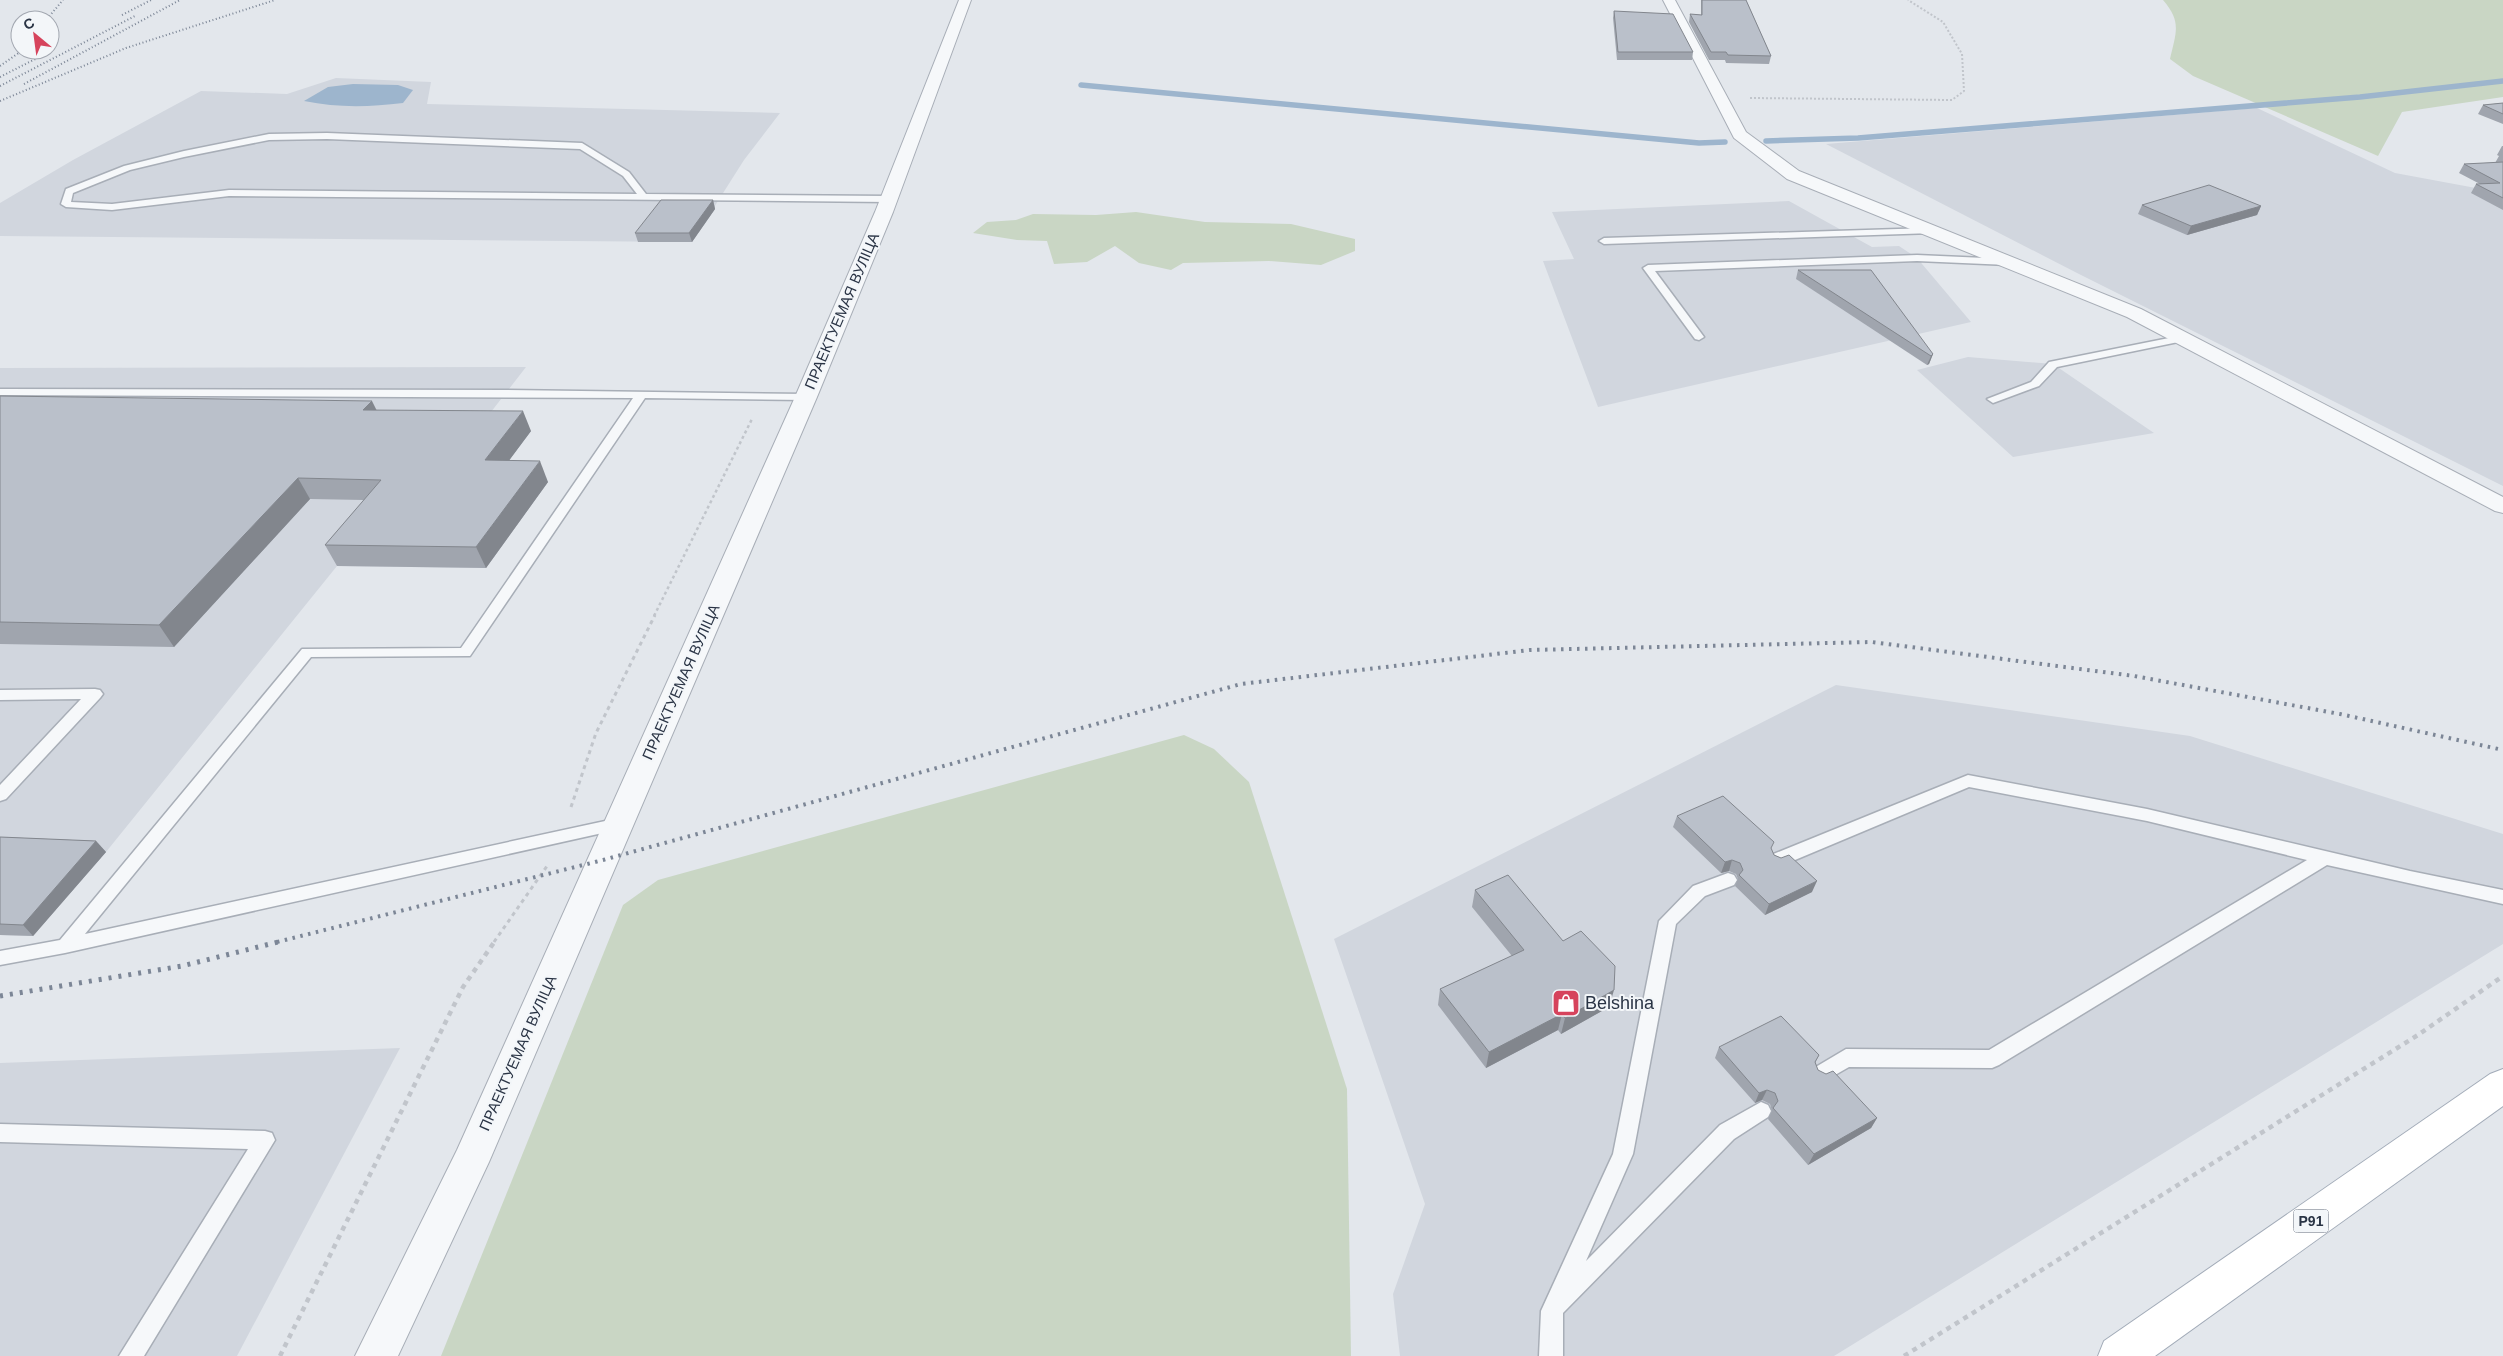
<svg xmlns="http://www.w3.org/2000/svg" width="2503" height="1356" viewBox="0 0 2503 1356" font-family="Arial,sans-serif">
<rect width="100%" height="100%" fill="#e3e7ec"/>
<!-- built -->
<g fill="#d1d6de">
<polygon points="336,78 431,82 427,104 780,113 744,160 692,242 0,236 0,203 73,160 201,91 287,94"/>
<polygon points="2257,108 2395,173 2492,191 2503,171 2503,486 2079,274 1826,144"/>
<polygon points="1789,201 1872,247 1899,246 1917,258 1971,322 1598,407 1543,261 1574,259 1552,212"/>
<polygon points="1968,357 2053,364 2154,433 2013,457 1917,370"/>
<polygon points="526,367 491,412 531,431 494,480 548,482 486,568 337,566 106,852 33,936 0,935 0,368"/>
<polygon points="1836,685 2190,736 2503,834 2503,944 1834,1356 1400,1356 1393,1294 1425,1204 1334,939"/>
<polygon points="400,1048 237,1356 0,1356 0,1063"/>
</g>
<!-- green -->
<g fill="#c9d6c4">
<path d="M2163,0h340v97l-101,15 -24,44 -185,-80 -23,-17c6,-27 12,-37 -7,-59z"/>
<polygon points="1136,212 1205,222 1291,224 1355,239 1355,251 1321,265 1269,261 1183,263 1171,270 1139,263 1115,246 1087,262 1054,264 1047,241 1017,240 973,233 987,222 1016,220 1033,214 1096,215"/>
<polygon points="1184,735 1214,749 1249,782 1347,1089 1351,1356 441,1356 623,905 658,880"/>
</g>
<!-- water -->
<path fill="#9db5cd" d="M353,84l45,1 15,5 -10,13c-34,4 -65,5 -99,-2l24,-14z"/>
<g fill="none" stroke-linecap="round" stroke-linejoin="round">
<!-- stream -->
<g stroke="#9db5cd" stroke-width="5.5">
<polyline points="1081,85 1699,143 1725,142"/>
<polyline points="1766,141 1858,138 2360,97 2503,81"/>
</g>
<defs>
<g id="service">
<path d="M327,133l255,10 47,29 17,22 243,2 5,3 -5,3 -660,-6 -117,14 -46,-3 -5,-3 5,-15 58,-23 60,-15 85,-17zM327,139l253,10 43,27 14,18 -408,-4 -117,14 -41,-2 2,-9 57,-23 54,-13 85,-17z"/>
<polygon points="1930,228 1933,229 1933,233 1604,244 1599,241 1604,238"/>
<polygon points="1917,255 2008,259 2013,262 2008,265 1917,261 1655,271 1704,337 1699,340 1695,339 1643,268 1648,265"/>
<polygon points="2184,335 2189,338 2188,340 2057,367 2039,386 1993,403 1987,399 2031,382 2049,362"/>
<polygon points="0,389 505,390 806,394 812,397 806,400 645,398 470,656 311,657 85,934 619,818 625,820 627,824 625,828 65,953 0,965 0,951 60,940 302,649 461,648 633,398 0,395"/>
<polygon points="95,689 100,690 103,694 100,698 6,799 0,801 0,785 81,699 0,700 0,690"/>
<polygon points="1968,775 2147,809 2410,871 2503,890 2503,904 2327,865 1999,1065 1992,1068 1849,1067 1821,1083 1814,1080 1811,1074 1814,1068 1846,1049 1989,1050 2307,860 2147,821 1969,787 1783,865 1777,867 1771,865 1768,860 1771,855"/>
<polygon points="1728,873 1734,875 1737,880 1734,885 1705,896 1676,924 1633,1154 1586,1261 1720,1125 1761,1102 1768,1105 1771,1111 1768,1117 1734,1139 1563,1313 1563,1356 1539,1356 1541,1311 1613,1154 1659,921 1693,886"/>
<polygon points="0,1124 265,1131 272,1133 275,1140 144,1356 119,1356 248,1149 0,1142"/>
</g>
<g id="minor">
<polygon points="959,0 971,0 893,212 817,397 489,1162 398,1356 355,1356 457,1150 795,397 875,212"/>
<polygon points="1663,0 1675,0 1746,132 1799,171 2141,309 2503,497 2503,513 2495,511 2127,317 1787,179 1734,138"/>
</g>
<polygon id="primary" points="2503,1069 2503,1106 2155,1356 2098,1356 2104,1341 2490,1074"/>
</defs>
<!-- service casing -->
<use href="#service" stroke="#a8aeb7" stroke-width="3"/>
<!-- minor casing -->
<use href="#minor" stroke="#a8aeb7" stroke-width="2"/>
<!-- primary casing -->
<use href="#primary" stroke="#a2abb8" stroke-width="2"/>
<!-- path-far3 -->
<polyline stroke="#c1c5cb" stroke-width="2" stroke-dasharray="2 2" stroke-linecap="butt" points="1750,98 1952,100 1964,91 1962,54 1943,22 1908,0"/>
<!-- path-far2 -->
<polyline stroke="#c1c5cb" stroke-width="2.5" stroke-dasharray="3 3" stroke-linecap="butt" points="654,616 752,419"/>
<!-- path-far1 -->
<g stroke="#c1c5cb" stroke-width="3" stroke-dasharray="4 4" stroke-linecap="butt">
<polyline points="571,807 596,733 655,615"/>
<polyline points="494,942 547,866"/>
</g>
<!-- path -->
<g stroke="#c1c5cb" stroke-width="4.5" stroke-dasharray="5 5" stroke-linecap="butt">
<polyline points="280,1356 463,987 495,941"/>
<polyline points="1904,1356 2418,1035 2503,976"/>
</g>
<!-- service -->
<use href="#service" fill="#f6f8fa" fill-rule="evenodd"/>
<!-- minor -->
<use href="#minor" fill="#f6f8fa" fill-rule="evenodd"/>
<!-- primary -->
<use href="#primary" fill="#fff" fill-rule="evenodd"/>
<!-- rail-far2 -->
<g stroke="#7c8696" stroke-width="2" stroke-dasharray="1 2.5" stroke-linecap="butt">
<polyline points="122,15 151,0"/>
<polyline points="47,19 63,0"/>
<polyline points="0,66 23,50"/>
<polyline points="0,77 51,51"/>
<polyline points="24,84 180,0"/>
<polyline points="0,86 135,16"/>
<polyline points="0,101 126,48 275,0"/>
</g>
<!-- rail-far1 -->
<polyline stroke="#7c8696" stroke-width="4" stroke-dasharray="2.5 5.5" stroke-linecap="butt" points="277,942 603,860 1241,684 1530,650 1872,642 2134,676 2340,714 2503,750"/>
<!-- rail -->
<polyline stroke="#7c8696" stroke-width="5" stroke-dasharray="3 7" stroke-linecap="butt" points="0,996 182,966 282,941"/>
</g>
<!-- wall -->
<g fill="#a0a5ae">
<polygon points="1701,0 1746,0 1771,56 1769,64 1726,63 1725,60 1709,60 1689,22 1690,14 1701,15"/>
<polygon points="1614,11 1693,52 1692,60 1617,60 1613,18"/>
<polygon points="2503,103 2503,124 2478,114 2483,105"/>
<polygon points="2502,146 2503,146 2503,210 2471,193 2476,184 2480,184 2459,173 2464,164 2495,163 2499,156 2497,155"/>
<polygon points="713,200 715,209 692,242 638,242 635,233"/>
<polygon points="2142,205 2261,206 2257,215 2187,235 2138,214"/>
<polygon points="1798,270 1933,354 1929,364 1927,365 1796,279"/>
<polygon points="0,396 377,410 531,431 509,460 548,482 486,568 337,566 325,545 364,500 310,499 174,647 0,644"/>
<polygon points="1677,816 1771,850 1774,855 1781,858 1812,892 1765,915 1735,886 1738,879 1736,874 1729,871 1721,873 1673,827"/>
<polygon points="0,837 96,841 106,852 33,936 0,935"/>
<polygon points="1475,890 1609,1007 1561,1034 1558,1030 1486,1068 1438,1005 1440,989 1512,956 1472,907"/>
<polygon points="1719,1047 1819,1055 1815,1063 1818,1070 1877,1118 1871,1128 1808,1165 1768,1119 1772,1111 1770,1104 1762,1100 1755,1103 1715,1058"/>
</g>
<!-- shaded-wall -->
<g fill="#82868d">
<polygon points="713,200 715,209 692,242 689,233"/>
<polygon points="2261,206 2257,215 2187,235 2191,226"/>
<polygon points="1933,354 1929,364 1927,365 1931,356"/>
<polygon points="372,401 382,421 363,410"/>
<polygon points="523,411 531,431 494,481 485,460"/>
<polygon points="540,461 548,482 486,568 476,547"/>
<polygon points="298,478 310,499 174,647 159,625"/>
<polygon points="96,841 106,852 33,936 23,925"/>
<polygon points="1732,860 1729,871 1721,873 1725,862"/>
<polygon points="1817,881 1812,892 1765,915 1769,904"/>
<polygon points="1614,990 1609,1007 1561,1034 1565,1018"/>
<polygon points="1562,1014 1558,1030 1486,1068 1489,1052"/>
<polygon points="1767,1090 1762,1100 1755,1103 1759,1093"/>
<polygon points="1877,1118 1871,1128 1808,1165 1814,1154"/>
</g>
<!-- building -->
<g fill="#bac0ca" stroke="#82868d">
<polygon points="1702,0 1746,0 1771,56 1728,55 1726,52 1711,52 1690,14 1702,15"/>
<polygon points="1614,11 1673,14 1693,52 1618,52"/>
<polygon points="2503,103 2503,114 2483,105"/>
<polygon points="2503,162 2503,198 2476,184 2500,183 2464,164"/>
<polygon points="2209,185 2261,206 2191,226 2142,205"/>
<polygon points="661,200 713,200 689,233 635,233"/>
<polygon points="1798,270 1871,270 1933,354 1931,356"/>
<polygon points="0,396 372,401 363,410 523,411 485,460 540,461 476,547 325,545 381,480 298,478 159,625 0,622"/>
<polygon points="1723,796 1774,842 1771,848 1774,855 1781,858 1789,855 1817,881 1769,904 1739,875 1743,870 1740,863 1732,860 1725,862 1677,816"/>
<polygon points="0,837 96,841 23,925 0,924"/>
<polygon points="1508,875 1563,941 1581,931 1615,966 1614,990 1565,1018 1562,1014 1489,1052 1440,989 1524,950 1475,890"/>
<polygon points="1781,1016 1819,1055 1815,1062 1818,1070 1826,1074 1833,1071 1877,1118 1814,1154 1773,1108 1778,1101 1775,1093 1767,1090 1759,1093 1719,1047"/>
</g>
<!-- icons -->
<defs>
<symbol id="shop-square" viewBox="-11 -11 22 22"><rect x="-9" y="-9" width="18" height="18" rx="4" fill="#d6435c" stroke="#f3f6f9"/><path d="M-5-2.5h2.3a2.7 3.5 0 0 1 5.4 0H5L5.5 6h-11ZM-1.5-2.5h3a1.5 2.3 0 0 0-3 0Z" fill="#fff"/></symbol>
</defs>
<g fill-rule="evenodd">
<use href="#shop-square" x="1550" y="987" width="32" height="32"/>
</g>
<g text-anchor="middle" stroke-width="4" stroke-linejoin="round" paint-order="stroke">
<!-- shield labels -->
<rect fill="#f3f6f9" stroke="#666e7b" stroke-width="1" x="2293.5" y="1209.5" width="35" height="23" rx="4"/>
<g font-size="14" font-weight="bold" fill="#2a3445">
<text x="2311" y="1226">Р91</text>
</g>
<!-- street labels -->
<g font-size="15" fill="#2a3445" stroke="#f3f6f9">
<text transform="translate(842 311) rotate(-67)" y="5">ПРАЕКТУЕМАЯ ВУЛІЦА</text>
<text transform="translate(681 682) rotate(-66)" y="5">ПРАЕКТУЕМАЯ ВУЛІЦА</text>
<text transform="translate(518 1053) rotate(-66)" y="5">ПРАЕКТУЕМАЯ ВУЛІЦА</text>
</g>
<!-- near-poi labels -->
<g font-size="18" fill="#2a3445" stroke="#f3f6f9" text-anchor="start">
<text x="1585" y="1009">Belshina</text>
</g>
</g>
<!-- north arrow -->
<g transform="translate(35 35) rotate(331)"><circle r="24" fill="#f3f6f9" stroke="#a3a8b1"/>
<path d="M0-4L9 19L0 12L-9 19Z" fill="#d6435c"/>
<text y="-8" font-size="14" font-weight="bold" text-anchor="middle" fill="#2a3445">С</text>
</g>
</svg>
